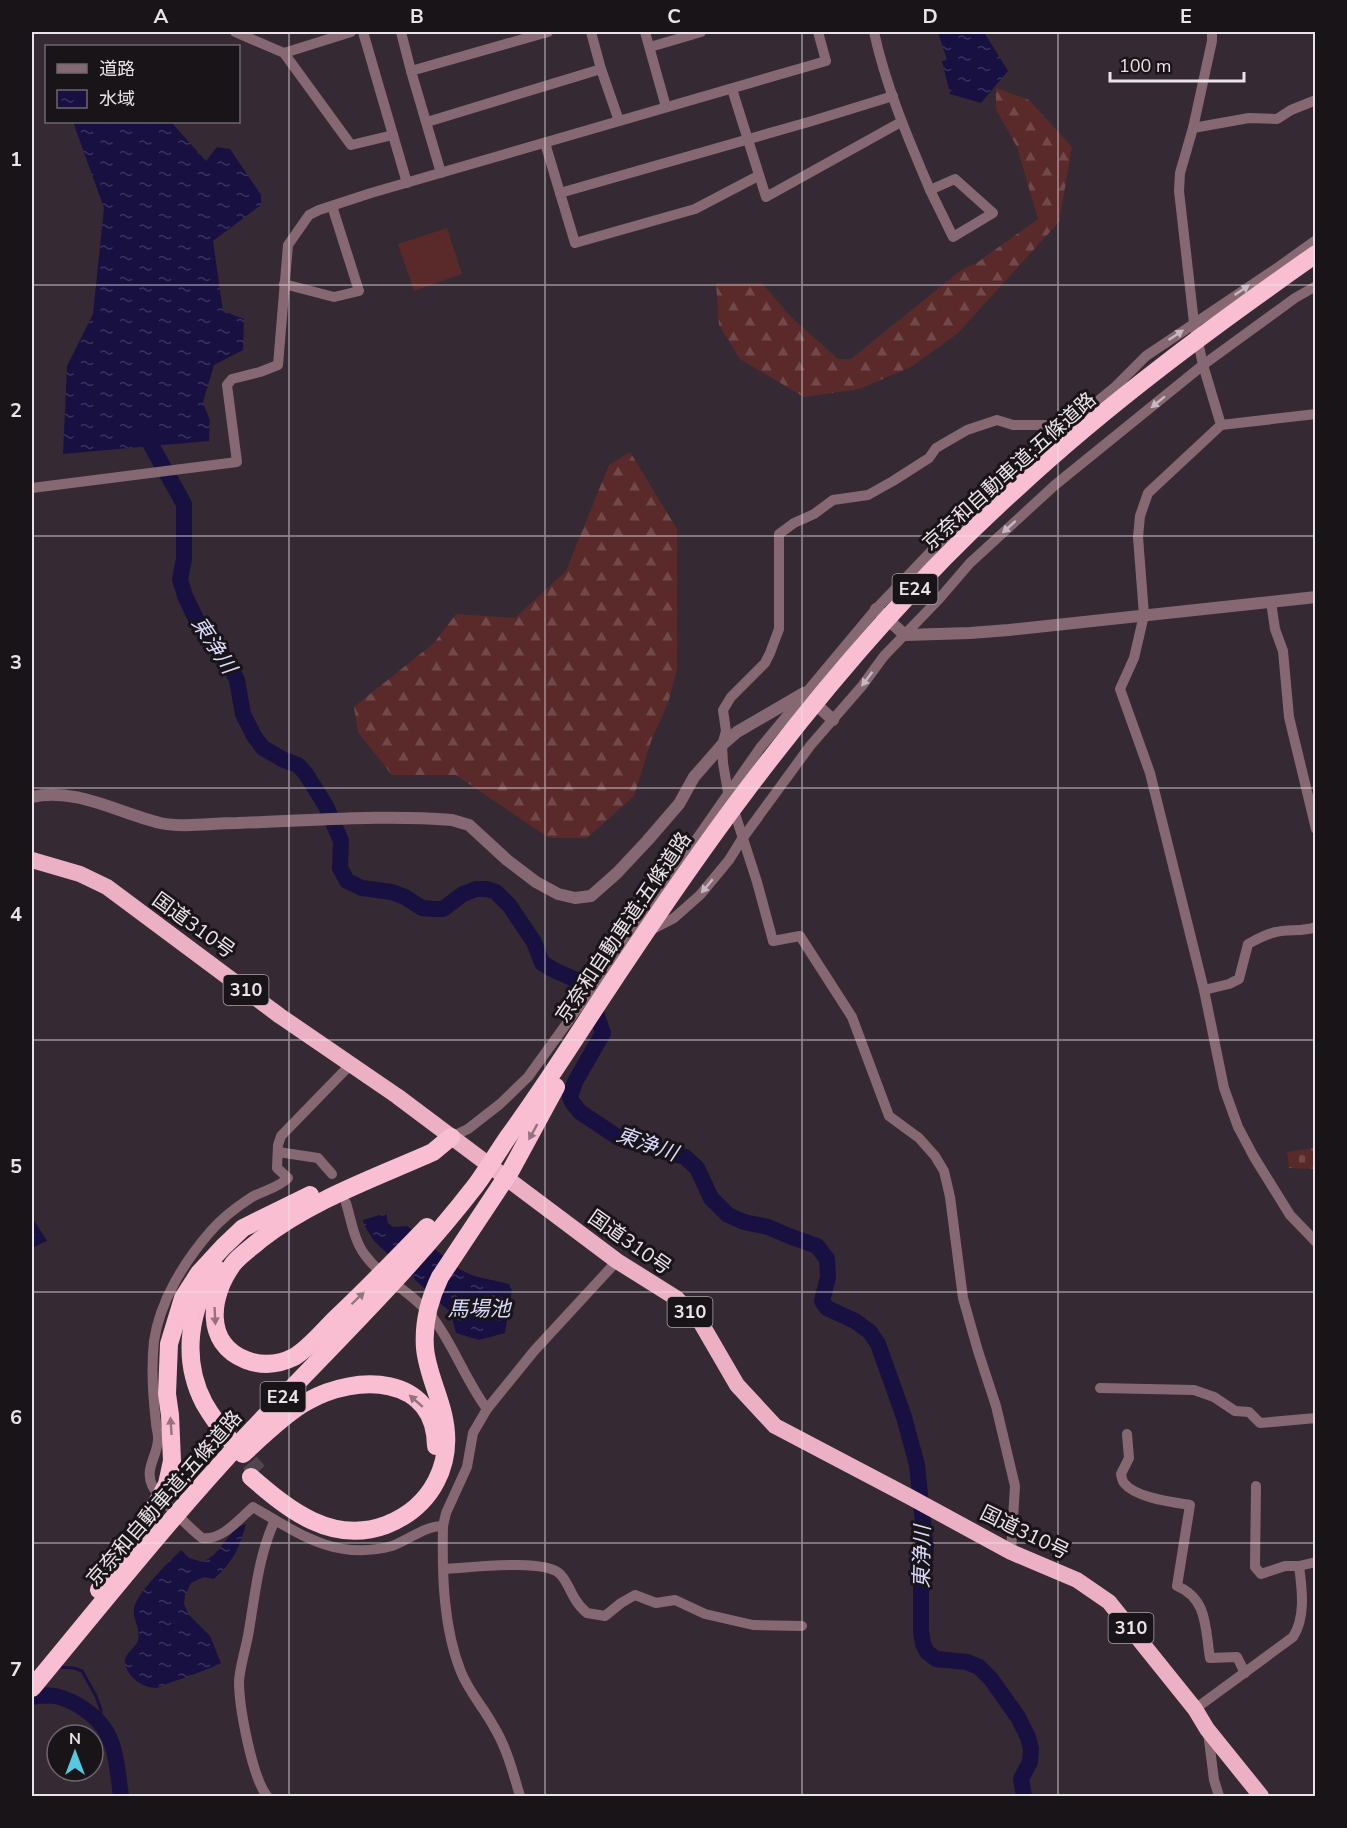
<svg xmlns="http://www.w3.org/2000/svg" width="1347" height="1828" viewBox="0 0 1347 1828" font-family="'Nunito Sans','Noto Sans JP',sans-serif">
<defs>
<pattern id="forest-firs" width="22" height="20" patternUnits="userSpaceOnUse" patternTransform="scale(1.5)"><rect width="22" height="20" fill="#5a2a2b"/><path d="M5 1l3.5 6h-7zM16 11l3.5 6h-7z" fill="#72494a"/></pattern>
<pattern id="cemetery-stones" width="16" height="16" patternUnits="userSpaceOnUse" patternTransform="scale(1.5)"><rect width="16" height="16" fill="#5a2a2b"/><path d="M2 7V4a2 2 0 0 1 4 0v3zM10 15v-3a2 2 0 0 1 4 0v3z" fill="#72494a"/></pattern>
<pattern id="water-ripples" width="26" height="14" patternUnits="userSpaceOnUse" patternTransform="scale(1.5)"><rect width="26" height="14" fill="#191042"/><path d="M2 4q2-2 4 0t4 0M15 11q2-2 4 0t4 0" fill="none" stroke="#3b335d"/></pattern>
</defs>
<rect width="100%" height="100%" fill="#352933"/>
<!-- forest -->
<g fill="url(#forest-firs)">
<polygon points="996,88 1029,100 1072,147 1059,222 957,334 911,367 859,389 804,397 740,359 719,325 716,283 762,283 791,317 838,359 851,359 961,270 978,262 1038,219 1017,147 996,109"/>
<polygon points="630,452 677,529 677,669 668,703 651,741 634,796 587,838 549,838 456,775 392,775 358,732 354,707 434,643 456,614 515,618 566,571 609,465"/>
</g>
<!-- cemetery -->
<polygon fill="url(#cemetery-stones)" points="1315,1148 1315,1169 1289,1168 1287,1152"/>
<!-- pitch -->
<polygon fill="#5a2a2b" points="447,228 462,274 414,291 398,244"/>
<!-- water -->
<g fill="url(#water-ripples)">
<polygon points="938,32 984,32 1008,71 981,103 950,94 942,61 947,60"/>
<polygon points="73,122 171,122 206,161 217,147 230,149 261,195 261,205 213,241 223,311 244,319 243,350 214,365 203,402 210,421 209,441 63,454 67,366 93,314 104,208"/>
<polygon points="386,1213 388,1223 393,1227 407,1226 459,1269 474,1276 509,1284 512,1290 505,1333 479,1340 456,1333 450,1311 443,1306 374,1241 364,1225 363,1220"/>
<polygon points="32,1217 47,1241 32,1248"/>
<path d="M246,1524c-8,27 -12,36 -32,55l-10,-2 -13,6 -6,12 -1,9 5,11 21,21 11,27c-17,8 -34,14 -52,20 -4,1 -10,5 -13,5 -13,0 -29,-11 -31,-25 -1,-10 11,-15 13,-23 3,-12 -6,-21 -4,-32 5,-18 34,-45 47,-58l8,8 14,4 11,-7 23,-28z"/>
</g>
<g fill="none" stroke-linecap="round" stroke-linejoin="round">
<!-- stream -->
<polyline stroke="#191042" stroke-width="3" points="57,1667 74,1668 82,1671 96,1696 101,1710 100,1723"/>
<!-- river -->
<g stroke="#191042" stroke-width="16">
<polyline points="141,427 184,504 184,559 180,579 185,596 198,623 230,666 237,680 243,714 254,736 263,748 284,760 298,765 306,774 326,806 341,841 340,868 347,881 362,888 392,892 405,897 422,908 433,909 443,909 463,894 476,889 487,889 496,892 509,905 534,942 542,963 554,970 574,979 584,987 594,1007 603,1033 575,1082 570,1097 572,1102 580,1112 619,1138 655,1149 685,1157 697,1168 711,1198 728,1215 744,1222 768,1227 789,1236 817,1246 827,1259 828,1277 822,1301 827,1308 855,1321 870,1332 878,1344 904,1417 917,1465 926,1551 921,1585 921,1631 923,1644 927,1652 936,1659 967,1662 979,1667 991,1679 1018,1717 1028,1737 1031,1749 1030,1762 1021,1779 1024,1796"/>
<path d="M32,1697c7,-1 16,-2 23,-1 19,4 42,19 52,37 10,18 11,43 14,63"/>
</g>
<!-- motorway-tunnel -->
<polyline stroke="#50454e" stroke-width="18" stroke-dasharray="18 9" stroke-linecap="butt" points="232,1442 258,1472"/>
<!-- minor -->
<g stroke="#866873" stroke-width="10">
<polyline points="235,32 284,53 351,145 393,135"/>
<polyline points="363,32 407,183"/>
<polyline points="401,32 411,71 441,173"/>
<polyline points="591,32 601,69 619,121"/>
<polyline points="645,32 666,107"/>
<path d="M874,32c12,55 34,106 56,158"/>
<polyline points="1212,32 1212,41 1193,128 1180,173 1179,191 1194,323 1203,365 1221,425 1148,493 1140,516 1138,537 1144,615 1134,658 1120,689 1150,773 1204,990 1224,1088 1238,1127 1254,1157 1290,1215 1316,1242"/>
<polyline points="650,47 701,32"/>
<polyline points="284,53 351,32"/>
<polyline points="411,71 548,32"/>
<polyline points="732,89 766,197 901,122"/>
<polyline points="427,122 601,69"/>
<polyline points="1193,128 1249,118 1277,119 1291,110 1316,100"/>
<polyline points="545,143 575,243 695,209 758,176"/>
<polygon points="955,179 993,213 953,237 930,190"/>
<polyline points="560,193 812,121 893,96"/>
<polyline points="284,284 334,297 359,291 332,206"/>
<polyline points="1221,425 1316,414"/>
<polyline points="32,488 237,462 227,385 232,379 260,372 278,365 288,245 309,215 319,210 371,193 826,61 818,32"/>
<polyline points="1271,602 1275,629 1283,651 1289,717 1316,829"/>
<polyline points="649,931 674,918 700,895 729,860 742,839 810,746 862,686 884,656 939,599 970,563 1055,485 1203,365 1295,298 1316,286"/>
<path d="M1204,990l25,-6 10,-5 9,-35c9,-5 18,-10 28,-12 13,-3 26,0 40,-5"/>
<path d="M350,1065l-69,71 -3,9 -1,23 11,10c-10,10 -23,12 -36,19 -14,9 -31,22 -42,35 -26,30 -50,69 -56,109 -3,26 -1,56 2,82 0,5 2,9 2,14 1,17 -14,31 -6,48 5,12 39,44 50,53 20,3 37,-19 51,-31 46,27 83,54 139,39 17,-6 32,-20 51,-20l3,-13 21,-46 6,-34 14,-24 47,-58 83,-90"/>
<polyline points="451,1137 468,1129 500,1104 528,1077 606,969 760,748 876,609 940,542 1002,480 1116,386 1146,356 1277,268 1316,240"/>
<polyline points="278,1152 318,1158 332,1174"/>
<path d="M346,1203c5,16 8,38 19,52 18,25 49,38 68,63 21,28 33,63 54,91"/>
<polyline points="1100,1388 1194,1390 1214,1397 1235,1411 1249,1412 1260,1423 1316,1418"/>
<path d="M1127,1434l2,24 -8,16c0,1 2,9 3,9 12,15 48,19 66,22l-13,81c31,13 28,42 33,72l27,-1 8,16"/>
<polyline points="1256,1486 1255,1567 1261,1574 1285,1566 1299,1566"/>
<path d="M443,1526c-1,47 0,101 18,146 8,20 23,36 33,55 13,21 19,46 26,69"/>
<polyline points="1011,1552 1015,1486 996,1406 978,1351 963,1298 950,1197 944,1171 935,1156 919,1138 889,1116 852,1017 800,936 773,941 757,882 728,792 723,763 722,745 726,731 723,710 731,697 765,663 770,653 779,629 779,534 794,523 814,514 833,500 868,495 893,481 929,458 936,448 967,430 997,420 1013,425 1064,425 1068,426"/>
<path d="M444,1569c24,-1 100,-11 116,5 7,7 10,17 15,25 3,5 7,10 12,14l18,3 16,-13 14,-8 21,8 19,-3 30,14 48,11 49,1"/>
<path d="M1195,1709l98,-72c13,-20 9,-48 6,-71l17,-4"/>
<polyline points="1208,1732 1214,1780 1219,1796"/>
<path d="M267,1796c-15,-19 -28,-89 -28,-115 1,-14 6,-30 9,-45 7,-39 10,-80 27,-116"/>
</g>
<!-- tertiary -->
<g stroke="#866873" stroke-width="12">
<polyline points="876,609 905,635 970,633 1009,630 1316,597"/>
<path d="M32,797c44,-10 86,16 128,26 24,5 53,0 77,0 72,-2 144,-9 215,-3l17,5 38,35 29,22 22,12 17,4 16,-2 26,-23 30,-32 32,-37 15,-27 28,-32 15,-13 67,-39 29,27"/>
</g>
<!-- trunk -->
<polyline stroke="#ecb0c4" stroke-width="16" points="32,860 80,874 107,887 280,1016 397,1096 617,1261 676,1298 701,1323 737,1385 775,1426 910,1497 1011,1552 1077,1580 1109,1602 1195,1709 1207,1729 1261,1796"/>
<!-- motorway -->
<g stroke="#f9bed2" stroke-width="18">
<path d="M427,1227c-31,32 -61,63 -93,93 -12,12 -25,28 -40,37 -16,8 -32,9 -48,3 -43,-17 -36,-65 -13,-96 7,-9 18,-16 27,-24 51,-40 115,-62 173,-88l18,-15"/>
<path d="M216,1268c-27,40 -35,91 -12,135 8,14 17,26 27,38"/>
<path d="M243,1454c17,-16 45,-43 65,-53 48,-27 127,-27 128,45"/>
<path d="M251,1477c38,33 81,68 135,48 46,-18 69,-62 57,-111 -5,-22 -16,-43 -18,-66 -2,-26 4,-48 15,-71l71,-107 45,-83"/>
<polyline points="99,1590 148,1520 167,1484 172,1461 170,1415 167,1394 169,1344 183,1298 199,1273 223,1247 243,1228 310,1195"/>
<path d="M32,1688c72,-87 143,-176 221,-259 75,-80 155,-156 223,-244 11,-15 21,-32 32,-48 31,-42 59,-86 87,-129 48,-73 97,-146 150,-216 82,-109 171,-213 272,-304 93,-86 195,-161 299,-234"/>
</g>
</g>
<!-- one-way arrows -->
<defs><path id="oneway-solid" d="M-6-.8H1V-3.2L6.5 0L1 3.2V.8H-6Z" transform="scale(1.5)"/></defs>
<g fill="#c8b8c0">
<use href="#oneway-solid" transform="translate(1242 290) rotate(-34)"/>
<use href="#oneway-solid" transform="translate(1176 335) rotate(-34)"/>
<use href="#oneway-solid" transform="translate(1158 402) rotate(141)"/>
<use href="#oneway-solid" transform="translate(1009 527) rotate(138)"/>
<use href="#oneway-solid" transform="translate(867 679) rotate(127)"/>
<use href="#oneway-solid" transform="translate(707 886) rotate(130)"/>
</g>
<g fill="#94727e">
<use href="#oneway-solid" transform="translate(533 1132) rotate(119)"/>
<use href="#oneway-solid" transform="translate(358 1298) rotate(-44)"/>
<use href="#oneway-solid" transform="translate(215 1316) rotate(87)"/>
<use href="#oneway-solid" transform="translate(416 1401) rotate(-139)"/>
<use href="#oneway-solid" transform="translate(171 1426) rotate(-94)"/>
</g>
<!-- grid -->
<path fill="none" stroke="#ebe3ea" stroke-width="1.5" stroke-opacity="0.55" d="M289,32v1764M545,32v1764M802,32v1764M1058,32v1764M32,285h1284M32,536h1284M32,788h1284M32,1040h1284M32,1292h1284M32,1543h1284"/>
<g text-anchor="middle" stroke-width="6" stroke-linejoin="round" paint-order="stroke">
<!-- shield labels -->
<g fill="#191418" stroke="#aca5ab" stroke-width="1.5">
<rect x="892.5" y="574" width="45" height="30" rx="4.5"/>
<rect x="223.5" y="975" width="45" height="30" rx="4.5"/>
<rect x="667.5" y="1297" width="45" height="30" rx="4.5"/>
<rect x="260.5" y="1382" width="45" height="30" rx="4.5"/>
<rect x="1108.5" y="1613" width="45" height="30" rx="4.5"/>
</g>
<g font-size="18" font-weight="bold" fill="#ebe3ea">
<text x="915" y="595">E24</text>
<text x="246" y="996">310</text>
<text x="690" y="1318">310</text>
<text x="283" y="1403">E24</text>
<text x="1131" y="1634">310</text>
</g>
<!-- street labels -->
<g font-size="20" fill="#ebe3ea" stroke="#191418">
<text transform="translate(1009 471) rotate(-42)" y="7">京奈和自動車道;五條道路</text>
<text transform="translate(194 925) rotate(36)" y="7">国道310号</text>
<text transform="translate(623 927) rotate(-56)" y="7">京奈和自動車道;五條道路</text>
<text transform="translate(630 1242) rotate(35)" y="7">国道310号</text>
<text transform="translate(164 1498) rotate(-49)" y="7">京奈和自動車道;五條道路</text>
<text transform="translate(1025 1532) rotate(26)" y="7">国道310号</text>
</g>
<!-- water labels -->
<g font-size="21" font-style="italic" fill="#dadafd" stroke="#191418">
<text transform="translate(214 645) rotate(57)" y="7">東浄川</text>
<text transform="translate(647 1144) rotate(19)" y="7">東浄川</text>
<text x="479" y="1316">馬場池</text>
<text transform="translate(922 1557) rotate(-89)" y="7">東浄川</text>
</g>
</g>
<!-- border -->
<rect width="1347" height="1828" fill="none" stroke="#191418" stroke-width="66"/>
<!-- legend -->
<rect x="45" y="45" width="195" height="78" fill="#191418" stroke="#6d676c" stroke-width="1.5"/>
<rect x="57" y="64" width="30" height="9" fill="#866873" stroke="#6d676c" stroke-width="1.5"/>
<text x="99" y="75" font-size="18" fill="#ebe3ea">道路</text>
<rect x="57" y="90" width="30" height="18" fill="url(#water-ripples)" stroke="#6d676c" stroke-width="1.5"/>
<text x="99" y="105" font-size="18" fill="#ebe3ea">水域</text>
<!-- north arrow -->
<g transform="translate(75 1753)"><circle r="28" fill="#191418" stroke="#6d676c" stroke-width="1.5"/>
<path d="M0-4.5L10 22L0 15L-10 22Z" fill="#56c9e1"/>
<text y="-9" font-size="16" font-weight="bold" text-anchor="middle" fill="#ebe3ea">N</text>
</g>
<!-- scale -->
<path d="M1110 72v9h134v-9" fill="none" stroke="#ebe3ea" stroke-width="3"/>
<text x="1119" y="72" font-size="18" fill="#ebe3ea" stroke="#191418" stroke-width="4.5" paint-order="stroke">100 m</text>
<rect x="33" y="33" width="1281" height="1762" fill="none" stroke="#ebe3ea" stroke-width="2"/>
<g font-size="20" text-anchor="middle" font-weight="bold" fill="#ebe3ea">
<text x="161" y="23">A</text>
<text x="417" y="23">B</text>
<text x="674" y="23">C</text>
<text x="930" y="23">D</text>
<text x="1186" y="23">E</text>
<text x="16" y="166">1</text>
<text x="16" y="417">2</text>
<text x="16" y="669">3</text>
<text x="16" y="921">4</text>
<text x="16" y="1173">5</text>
<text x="16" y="1424">6</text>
<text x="16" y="1676">7</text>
</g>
</svg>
